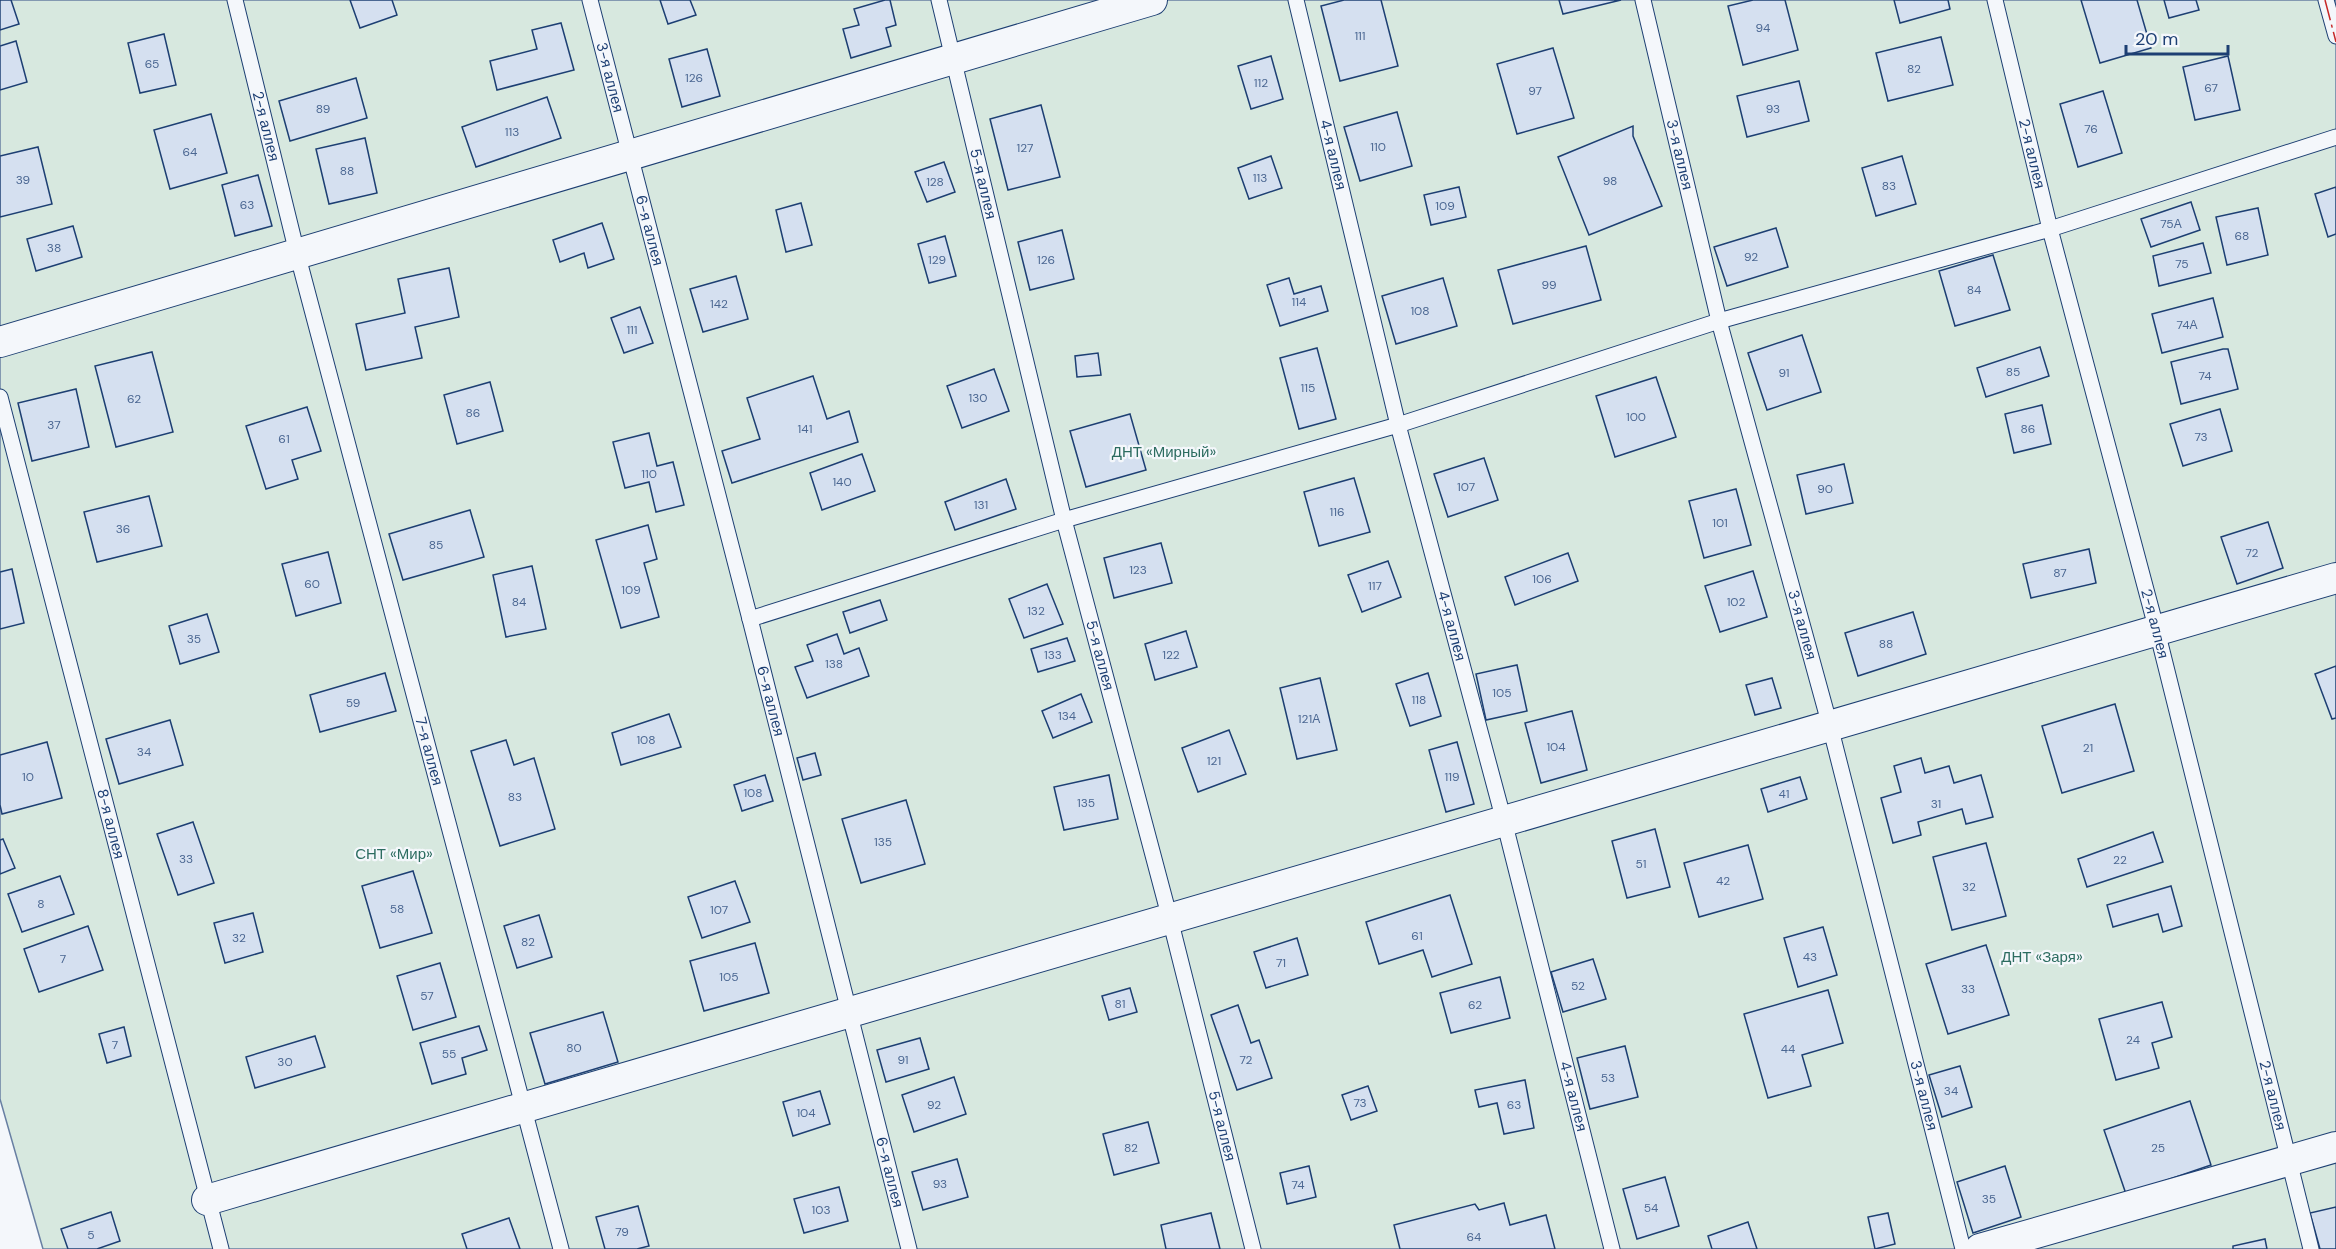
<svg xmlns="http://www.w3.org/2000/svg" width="2336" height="1249" viewBox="0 0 2336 1249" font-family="'DM Sans',sans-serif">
<rect width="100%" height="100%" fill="#f4f7fb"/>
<!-- green -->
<polygon fill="#d7e8df" stroke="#687fa3" stroke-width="1.5" points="0,0 2336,0 2336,1249 43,1249 0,1099"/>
<!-- building -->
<g fill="#d5e0f0" stroke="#1d3f73" stroke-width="1.5">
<polygon points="0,0 11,0 19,24 0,30"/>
<polygon points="350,0 392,0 397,15 360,28"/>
<polygon points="660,0 690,0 696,15 668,24"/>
<polygon points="885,0 890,0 896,25 886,28 891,46 851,58 843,29 859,25 854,9"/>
<polygon points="1344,0 1381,0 1398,66 1340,81 1321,6"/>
<polygon points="1559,0 1621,0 1563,14"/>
<polygon points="1753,0 1785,0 1798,50 1743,65 1728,6"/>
<polygon points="1894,0 1948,0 1950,9 1900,23"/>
<polygon points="2081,0 2137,0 2151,48 2100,63"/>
<polygon points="2164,0 2196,0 2199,10 2169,18"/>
<polygon points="561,23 574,70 497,90 490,61 537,49 532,30"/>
<polygon points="164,34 176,85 140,93 128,43"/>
<polygon points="1941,37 1953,85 1888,101 1876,53"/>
<polygon points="16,41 27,82 0,90 0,46"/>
<polygon points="1553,48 1574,118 1517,134 1497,64"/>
<polygon points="707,49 720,96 682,107 669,59"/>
<polygon points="1271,56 1283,99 1251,109 1238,66"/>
<polygon points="2228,56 2240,110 2195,120 2183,67"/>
<polygon points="356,78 367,118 290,141 279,101"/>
<polygon points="1799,81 1809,121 1747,137 1737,96"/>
<polygon points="2103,91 2122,153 2078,167 2060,104"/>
<polygon points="547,97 561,138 476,167 462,127"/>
<polygon points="1041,105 1060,177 1008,190 990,119"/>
<polygon points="1397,112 1412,166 1360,181 1344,127"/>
<polygon points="211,114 227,173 170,189 154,130"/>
<polygon points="1633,126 1633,136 1662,206 1589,235 1558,157"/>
<polygon points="365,138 377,193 329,204 316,149"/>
<polygon points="38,147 52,204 0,217 0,156"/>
<polygon points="1271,156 1282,188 1249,199 1238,168"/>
<polygon points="1902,156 1916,204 1876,216 1862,168"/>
<polygon points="944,162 955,192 927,202 915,172"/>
<polygon points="258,175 272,226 235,236 222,185"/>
<polygon points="1459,187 1466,217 1431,225 1424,195"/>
<polygon points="2336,187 2336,234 2328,237 2315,194"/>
<polygon points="2191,202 2200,230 2151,247 2141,219"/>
<polygon points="801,203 812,245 786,252 776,210"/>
<polygon points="2258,208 2268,255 2227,265 2216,217"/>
<polygon points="602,223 614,259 588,268 584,253 560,262 553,240"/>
<polygon points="73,226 82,257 36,271 27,239"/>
<polygon points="1776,228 1788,267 1727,286 1714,247"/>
<polygon points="1062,230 1074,279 1030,290 1018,242"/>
<polygon points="945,236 956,276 929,283 918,244"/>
<polygon points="2203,243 2211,273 2159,286 2153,256"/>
<polygon points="1586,246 1601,300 1513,324 1498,270"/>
<polygon points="1993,255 2010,310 1955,326 1939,271"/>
<polygon points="449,268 459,317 415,327 422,358 366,370 356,324 405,313 398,279"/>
<polygon points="736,276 748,319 703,332 690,289"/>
<polygon points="1289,278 1294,294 1321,286 1328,311 1280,326 1267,285"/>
<polygon points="1443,278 1457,326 1396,344 1382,296"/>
<polygon points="2213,298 2223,337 2162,353 2152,314"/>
<polygon points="640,307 653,343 624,353 611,318"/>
<polygon points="1802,335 1821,392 1767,410 1748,353"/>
<polygon points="2040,347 2049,376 1986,397 1977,368"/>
<polygon points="1317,348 1336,419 1299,429 1280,358"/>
<polygon points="2223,349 2228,349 2238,389 2181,404 2171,362"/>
<polygon points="152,352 173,432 116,447 95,366"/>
<polygon points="1098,353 1101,375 1077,377 1075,356"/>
<polygon points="994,369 1009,411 962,428 947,386"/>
<polygon points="813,376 827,419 849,411 858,442 732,483 722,451 760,439 747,398"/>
<polygon points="1656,377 1676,437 1615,457 1596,396"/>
<polygon points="490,382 503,431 457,444 444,395"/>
<polygon points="76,389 89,447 32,461 18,403"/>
<polygon points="2042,405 2051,444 2014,453 2005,414"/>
<polygon points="307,407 321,451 292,460 298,479 266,489 246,426"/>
<polygon points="2220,409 2232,451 2183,466 2170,424"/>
<polygon points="1130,414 1146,470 1086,487 1070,431"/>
<polygon points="649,433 657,466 673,462 684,505 656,512 649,482 625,488 613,442"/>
<polygon points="862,454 875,491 822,510 810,473"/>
<polygon points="1484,458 1498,500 1448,517 1434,474"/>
<polygon points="1844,464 1853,503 1806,514 1797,475"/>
<polygon points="1354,478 1370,532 1319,546 1304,492"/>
<polygon points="1006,479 1016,509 955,530 945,502"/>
<polygon points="1736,489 1751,545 1704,558 1689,501"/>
<polygon points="149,496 162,546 97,562 84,512"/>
<polygon points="470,510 484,557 403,580 389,534"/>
<polygon points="2268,522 2283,568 2237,584 2221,537"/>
<polygon points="648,525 657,559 644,563 659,617 621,628 596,540"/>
<polygon points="1161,543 1172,583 1114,598 1104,558"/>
<polygon points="2089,549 2096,583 2031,598 2023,564"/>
<polygon points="328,552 341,603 296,616 282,564"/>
<polygon points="1568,553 1578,581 1515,605 1505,577"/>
<polygon points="1388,561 1401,597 1362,612 1348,575"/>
<polygon points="532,566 546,629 506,637 493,575"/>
<polygon points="12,569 24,623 0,629 0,572"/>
<polygon points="1753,571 1767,617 1720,632 1705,586"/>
<polygon points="1047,584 1063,624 1024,638 1009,599"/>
<polygon points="880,600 887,620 850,633 843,612"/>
<polygon points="1913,612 1926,654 1858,676 1845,633"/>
<polygon points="207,614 219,652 180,664 169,626"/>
<polygon points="1186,631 1197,667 1155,680 1145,644"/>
<polygon points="837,634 844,654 859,648 869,676 807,698 795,667 813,661 807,645"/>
<polygon points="1067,638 1075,661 1038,672 1031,649"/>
<polygon points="1517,665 1527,711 1486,720 1476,674"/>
<polygon points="2336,666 2336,718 2332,719 2315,674"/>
<polygon points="385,673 396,711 320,732 310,695"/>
<polygon points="1428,673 1441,716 1410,726 1396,684"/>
<polygon points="1320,678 1337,750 1297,759 1280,688"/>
<polygon points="1772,678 1781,708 1755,715 1746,685"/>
<polygon points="1081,694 1092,722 1053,738 1042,711"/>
<polygon points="2115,704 2134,771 2062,793 2042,726"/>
<polygon points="1572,711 1587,770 1541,783 1525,723"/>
<polygon points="669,714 681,747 621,765 612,733"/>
<polygon points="170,720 183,765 119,784 106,739"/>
<polygon points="1229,730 1246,774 1198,792 1182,748"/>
<polygon points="506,740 514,765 534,758 555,829 500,846 471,751"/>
<polygon points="47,742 62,798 2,814 0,805 0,755"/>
<polygon points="1457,742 1474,804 1446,812 1429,750"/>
<polygon points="815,753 821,775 803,780 797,758"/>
<polygon points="1921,758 1925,773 1949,766 1954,783 1981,775 1993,817 1966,824 1962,809 1918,822 1921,835 1893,843 1881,798 1901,792 1894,766"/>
<polygon points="765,775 773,801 742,811 734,785"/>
<polygon points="1109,775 1118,819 1064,830 1054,787"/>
<polygon points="1800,777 1807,799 1768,812 1761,789"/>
<polygon points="906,800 925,864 861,883 842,819"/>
<polygon points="193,822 214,883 178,895 157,834"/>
<polygon points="1655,829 1670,887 1627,898 1612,841"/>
<polygon points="2153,832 2163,862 2087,887 2078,859"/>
<polygon points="3,839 15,868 0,874 0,840"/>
<polygon points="1986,843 2006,916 1952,930 1933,857"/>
<polygon points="1748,845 1763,899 1699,917 1684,863"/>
<polygon points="413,871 432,933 380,948 362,886"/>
<polygon points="60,876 74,914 22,932 8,894"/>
<polygon points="735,881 750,922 702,938 688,897"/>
<polygon points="2171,886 2182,926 2163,932 2158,914 2113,927 2107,905"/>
<polygon points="1450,895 1472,964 1432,977 1423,950 1379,964 1366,922"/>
<polygon points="253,913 263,952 225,963 214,923"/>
<polygon points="539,915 552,957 517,968 504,926"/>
<polygon points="88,926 103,970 39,992 24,949"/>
<polygon points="1823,927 1837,975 1798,987 1784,938"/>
<polygon points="1297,938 1308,975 1266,988 1254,952"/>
<polygon points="755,943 769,993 704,1011 690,961"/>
<polygon points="1986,945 2009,1015 1948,1034 1926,964"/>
<polygon points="1593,959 1606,999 1563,1012 1551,972"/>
<polygon points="440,963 456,1017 413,1030 397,976"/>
<polygon points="1500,977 1510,1018 1451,1033 1440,993"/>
<polygon points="1130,988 1137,1012 1109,1020 1102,996"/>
<polygon points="1828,990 1843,1043 1802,1055 1811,1086 1768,1098 1744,1014"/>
<polygon points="2162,1002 2172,1037 2152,1043 2159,1068 2116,1080 2099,1019"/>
<polygon points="1238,1005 1251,1043 1259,1040 1272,1078 1237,1090 1211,1015"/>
<polygon points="603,1012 618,1062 545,1084 530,1033"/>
<polygon points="479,1026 487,1050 462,1058 466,1074 432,1084 420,1043"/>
<polygon points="124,1027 131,1056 107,1063 99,1034"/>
<polygon points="315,1036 325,1067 255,1088 246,1057"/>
<polygon points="920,1038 929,1069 886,1082 877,1050"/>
<polygon points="1625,1046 1638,1097 1590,1109 1577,1058"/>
<polygon points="1960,1066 1972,1107 1942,1117 1929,1075"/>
<polygon points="954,1077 966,1114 914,1132 902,1095"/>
<polygon points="1525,1080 1534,1128 1504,1134 1497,1103 1479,1107 1475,1090"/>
<polygon points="1368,1086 1377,1111 1351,1120 1342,1095"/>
<polygon points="820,1091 830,1124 793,1136 783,1102"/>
<polygon points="2190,1101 2211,1165 2126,1194 2104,1130"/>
<polygon points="1148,1122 1159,1163 1114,1175 1103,1134"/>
<polygon points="957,1159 968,1197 923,1210 912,1172"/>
<polygon points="1309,1166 1316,1197 1287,1204 1280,1173"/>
<polygon points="2005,1166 2021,1217 1973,1233 1957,1182"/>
<polygon points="1665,1177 1679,1226 1637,1239 1623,1189"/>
<polygon points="839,1187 848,1221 804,1233 794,1199"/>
<polygon points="1504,1203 1510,1225 1546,1215 1555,1249 1400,1249 1394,1225 1475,1204 1479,1210"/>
<polygon points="638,1206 649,1246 637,1249 605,1249 596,1217"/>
<polygon points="2336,1207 2336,1249 2320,1249 2310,1213"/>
<polygon points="111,1212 120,1241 97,1249 68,1249 61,1229"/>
<polygon points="1211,1213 1220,1249 1166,1249 1161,1225"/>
<polygon points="1888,1213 1895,1244 1875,1249 1868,1217"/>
<polygon points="509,1218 520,1249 467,1249 462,1234"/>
<polygon points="1748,1222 1757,1249 1712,1249 1708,1236"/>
<polygon points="2265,1239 2267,1249 2233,1249 2233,1246"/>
</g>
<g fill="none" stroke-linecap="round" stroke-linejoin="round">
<defs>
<g id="service">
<path id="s1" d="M235,0l62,253 264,996"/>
<path id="s2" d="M590,0l160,619 159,630"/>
<path id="s3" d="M939,0l125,520 106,399 83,330"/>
<path id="s4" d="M1296,0l102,425 106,396 108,428"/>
<path id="s5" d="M1643,0l76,321 111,405 133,523"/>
<path id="s6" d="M1995,0l55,229 107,402 154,618"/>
<polyline points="2326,0 2336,36"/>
<path id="s7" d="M0,397l221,852"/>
<polyline points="750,619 1064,520 1398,425 1719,321 2050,229 2336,137"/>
</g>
<g id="minor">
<polyline points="0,342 1152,0"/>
<polyline points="207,1200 2336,578"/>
<polyline points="1980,1249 2336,1147"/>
</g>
</defs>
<!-- service casing -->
<use href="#service" stroke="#1d3f73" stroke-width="17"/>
<!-- minor casing -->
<use href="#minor" stroke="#1d3f73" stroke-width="32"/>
<!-- service -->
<use href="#service" stroke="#f4f7fb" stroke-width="15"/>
<!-- minor -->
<use href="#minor" stroke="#f4f7fb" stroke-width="30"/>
<!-- power -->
<polyline stroke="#c62828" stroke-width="1.5" stroke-dasharray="21 4.5 3 4.5" stroke-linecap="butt" points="2325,0 2336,42"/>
</g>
<g text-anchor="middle" stroke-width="4.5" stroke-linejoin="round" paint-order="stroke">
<!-- number labels -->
<g font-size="12" fill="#4b6792">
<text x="1763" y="32">94</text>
<text x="1360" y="40">111</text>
<text x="152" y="68">65</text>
<text x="1914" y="73">82</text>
<text x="694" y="82">126</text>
<text x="1261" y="87">112</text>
<text x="2211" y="92">67</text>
<text x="1535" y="95">97</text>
<text x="323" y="113">89</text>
<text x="1773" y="113">93</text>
<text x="2091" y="133">76</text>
<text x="512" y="136">113</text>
<text x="1378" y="151">110</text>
<text x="1025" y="152">127</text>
<text x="190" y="156">64</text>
<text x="347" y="175">88</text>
<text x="1260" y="182">113</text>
<text x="23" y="184">39</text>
<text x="1610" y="185">98</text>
<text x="935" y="186">128</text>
<text x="1889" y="190">83</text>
<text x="247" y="209">63</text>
<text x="1445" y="210">109</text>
<text x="2171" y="228">75А</text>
<text x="2242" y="240">68</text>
<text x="54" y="252">38</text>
<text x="1751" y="261">92</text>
<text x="937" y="264">129</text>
<text x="1046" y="264">126</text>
<text x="2182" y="268">75</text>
<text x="1549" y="289">99</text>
<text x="1974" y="294">84</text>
<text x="1299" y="306">114</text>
<text x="719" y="308">142</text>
<text x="1420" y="315">108</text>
<text x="2187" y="329">74А</text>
<text x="632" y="334">111</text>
<text x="2013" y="376">85</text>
<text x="1784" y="377">91</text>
<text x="2205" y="380">74</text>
<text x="1308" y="392">115</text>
<text x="978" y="402">130</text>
<text x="134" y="403">62</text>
<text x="473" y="417">86</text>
<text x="1636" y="421">100</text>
<text x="54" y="429">37</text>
<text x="805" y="433">141</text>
<text x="2028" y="433">86</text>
<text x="2201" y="441">73</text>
<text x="284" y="443">61</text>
<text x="649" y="478">110</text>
<text x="842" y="486">140</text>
<text x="1466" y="491">107</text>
<text x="1825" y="493">90</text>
<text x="981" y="509">131</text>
<text x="1337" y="516">116</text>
<text x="1720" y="527">101</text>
<text x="123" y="533">36</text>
<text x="436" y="549">85</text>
<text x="2252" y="557">72</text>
<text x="1138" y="574">123</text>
<text x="2060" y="577">87</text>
<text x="1542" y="583">106</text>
<text x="312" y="588">60</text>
<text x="1375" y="590">117</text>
<text x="631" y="594">109</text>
<text x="519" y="606">84</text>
<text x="1736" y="606">102</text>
<text x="1036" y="615">132</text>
<text x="194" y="643">35</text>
<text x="1886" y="648">88</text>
<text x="1053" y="659">133</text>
<text x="1171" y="659">122</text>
<text x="834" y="668">138</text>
<text x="1502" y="697">105</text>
<text x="1419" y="704">118</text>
<text x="353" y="707">59</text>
<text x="1067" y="720">134</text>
<text x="1309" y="723">121А</text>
<text x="646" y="744">108</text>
<text x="1556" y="751">104</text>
<text x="2088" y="752">21</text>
<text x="144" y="756">34</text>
<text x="1214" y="765">121</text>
<text x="28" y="781">10</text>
<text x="1452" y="781">119</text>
<text x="753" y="797">108</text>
<text x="1784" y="798">41</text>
<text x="515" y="801">83</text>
<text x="1086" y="807">135</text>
<text x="1936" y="808">31</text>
<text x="883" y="846">135</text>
<text x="186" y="863">33</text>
<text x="2120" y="864">22</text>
<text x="1641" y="868">51</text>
<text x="1723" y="885">42</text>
<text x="1969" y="891">32</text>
<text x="41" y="908">8</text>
<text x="397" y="913">58</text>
<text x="719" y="914">107</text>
<text x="1417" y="940">61</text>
<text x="239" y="942">32</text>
<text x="528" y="946">82</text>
<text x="1810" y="961">43</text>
<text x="63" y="963">7</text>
<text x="1281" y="967">71</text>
<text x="729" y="981">105</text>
<text x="1578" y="990">52</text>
<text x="1968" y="993">33</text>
<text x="427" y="1000">57</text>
<text x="1120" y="1008">81</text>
<text x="1475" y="1009">62</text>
<text x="2133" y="1044">24</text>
<text x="115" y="1049">7</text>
<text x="574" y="1052">80</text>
<text x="1788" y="1053">44</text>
<text x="449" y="1058">55</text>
<text x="903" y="1064">91</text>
<text x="1246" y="1064">72</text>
<text x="285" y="1066">30</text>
<text x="1608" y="1082">53</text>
<text x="1951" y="1095">34</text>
<text x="1360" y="1107">73</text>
<text x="934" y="1109">92</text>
<text x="1514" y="1109">63</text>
<text x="806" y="1117">104</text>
<text x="1131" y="1152">82</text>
<text x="2158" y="1152">25</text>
<text x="940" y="1188">93</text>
<text x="1298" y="1189">74</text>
<text x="1989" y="1203">35</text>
<text x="1651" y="1212">54</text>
<text x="821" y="1214">103</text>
<text x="622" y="1236">79</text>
<text x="91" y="1239">5</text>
<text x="1474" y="1241">64</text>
</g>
<!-- street labels -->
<g font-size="15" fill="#1d3f73" stroke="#f4f7fb">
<text dy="5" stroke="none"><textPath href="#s2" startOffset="80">3-я аллея</textPath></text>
<text dy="5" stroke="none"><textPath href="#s1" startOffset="130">2-я аллея</textPath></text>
<text dy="5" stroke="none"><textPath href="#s4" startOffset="159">4-я аллея</textPath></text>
<text dy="5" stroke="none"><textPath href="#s5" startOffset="159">3-я аллея</textPath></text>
<text dy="5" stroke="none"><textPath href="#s6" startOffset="158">2-я аллея</textPath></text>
<text dy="5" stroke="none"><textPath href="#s3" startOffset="189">5-я аллея</textPath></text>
<text dy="5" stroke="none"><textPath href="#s2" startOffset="238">6-я аллея</textPath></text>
<text dy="5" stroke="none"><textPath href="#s6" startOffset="644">2-я аллея</textPath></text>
<text dy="5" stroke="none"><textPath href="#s4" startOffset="645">4-я аллея</textPath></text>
<text dy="5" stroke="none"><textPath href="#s5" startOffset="645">3-я аллея</textPath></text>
<text dy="5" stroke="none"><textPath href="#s3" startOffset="675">5-я аллея</textPath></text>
<text dy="5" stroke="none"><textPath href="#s2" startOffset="724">6-я аллея</textPath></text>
<text dy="5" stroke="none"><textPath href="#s1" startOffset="776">7-я аллея</textPath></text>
<text dy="5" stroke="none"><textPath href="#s7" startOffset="441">8-я аллея</textPath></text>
<text dy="5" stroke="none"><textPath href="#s5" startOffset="1131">3-я аллея</textPath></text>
<text dy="5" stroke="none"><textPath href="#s6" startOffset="1130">2-я аллея</textPath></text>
<text dy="5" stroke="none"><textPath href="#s4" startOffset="1131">4-я аллея</textPath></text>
<text dy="5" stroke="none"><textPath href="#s3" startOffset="1161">5-я аллея</textPath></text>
<text dy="5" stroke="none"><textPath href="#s2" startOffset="1210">6-я аллея</textPath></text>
</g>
<!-- park labels -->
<g font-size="15" fill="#2c6c60" stroke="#f4f7fb">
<text x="1164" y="457">ДНТ «Мирный»</text>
<text x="394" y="859">СНТ «Мир»</text>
<text x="2042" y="962">ДНТ «Заря»</text>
</g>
</g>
<!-- scale -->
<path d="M2126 45v9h102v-9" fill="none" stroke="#1d3f73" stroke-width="3"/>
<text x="2135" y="45" font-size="18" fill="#1d3f73" stroke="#f4f7fb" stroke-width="4.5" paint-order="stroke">20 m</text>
</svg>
